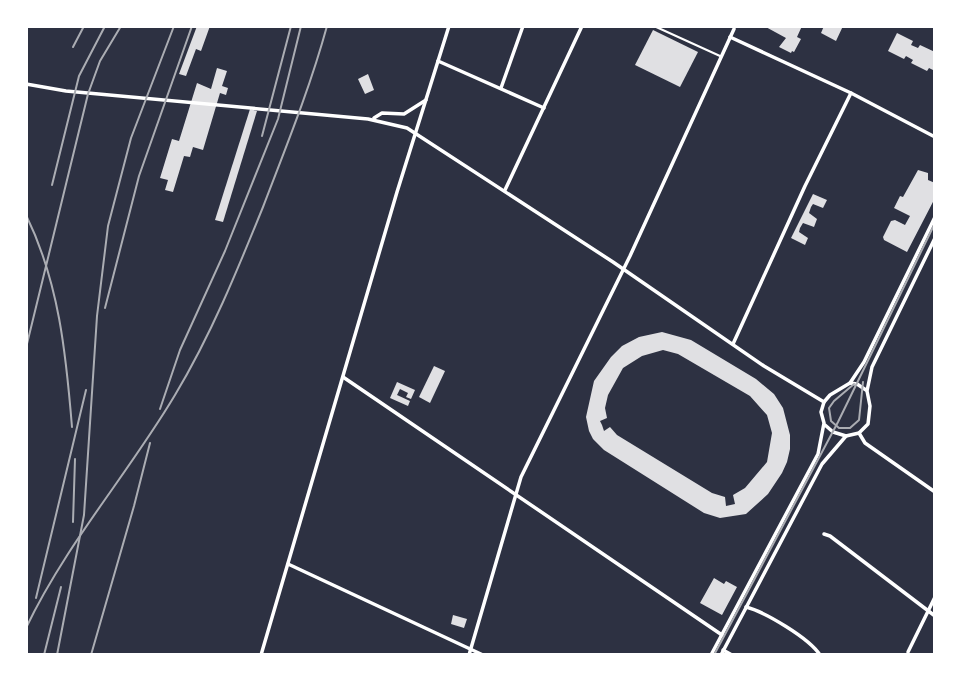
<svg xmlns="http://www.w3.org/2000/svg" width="961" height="681" viewBox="0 0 961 681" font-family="Mulish,sans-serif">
<rect width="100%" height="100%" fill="#2d3142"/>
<!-- building -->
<g fill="#e0e0e3" fill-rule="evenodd">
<polygon points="197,26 210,26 201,51 196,49 186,76 179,74"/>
<polygon points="764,26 802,26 797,37 801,39 794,52 792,51 791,53 779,47 786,38"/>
<polygon points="824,26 843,26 836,41 821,33"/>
<polygon points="653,30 698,52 680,87 635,65"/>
<polygon points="897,33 913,41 911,45 918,48 920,45 935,52 935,71 929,68 927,71 911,63 913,60 906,56 904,59 888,51"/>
<polygon points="217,68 227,71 222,86 228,88 226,95 220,93 203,150 193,147 190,157 184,156 173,192 165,190 168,180 160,178 172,139 179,141 197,83 211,89"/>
<polygon points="368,74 374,90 365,94 358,79"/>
<polygon points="250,109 257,111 223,222 215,220"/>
<polygon points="918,170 928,173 928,180 935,183 935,198 907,252 884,240 883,237 891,221 895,220 905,225 910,216 894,208 900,196 903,197"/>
<polygon points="813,194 827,200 823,208 813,204 811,207 809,213 817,219 814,227 803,223 800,228 799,232 808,238 805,245 791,238"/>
<path d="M662,332l29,8 65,39 18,15 9,14 7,27v14l-3,13 -5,11 -14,21 -22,20 -26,4 -16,-5 -100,-63 -11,-11 -4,-8 -3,-14 8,-36 17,-24 11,-11 17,-9zM663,350l15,4 72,42 17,19 5,18 -5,29 -22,26 -12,7 2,9 -9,2 -1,-9 -13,-4 -95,-58 -7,-8 -6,4 -2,-6 -2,-4 7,-3 -2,-10 3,-13 15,-27 19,-12z"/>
<polygon points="434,366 445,371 430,403 419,397"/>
<polygon points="397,382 415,390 411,399 406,397 408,393 400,389 397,395 410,401 408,406 390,398"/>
<polygon points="714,578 724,584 726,581 737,587 722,615 700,603"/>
<polygon points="453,615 467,619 464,628 451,624"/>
</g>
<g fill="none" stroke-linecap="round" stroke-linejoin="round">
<!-- service -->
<polyline stroke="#fff" stroke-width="2" points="654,26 720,56"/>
<!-- minor -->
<g stroke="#fff" stroke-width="3.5">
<polyline points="730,37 851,93 935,137"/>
<polyline points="438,61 544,108"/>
<polyline points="501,88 523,26"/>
<polyline points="505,190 582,26"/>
<polyline points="733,344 805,186 851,93"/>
<polyline points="343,377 722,635"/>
<polyline points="859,433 865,443 935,492"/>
<polyline points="824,534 830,536 935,616"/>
<polyline points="288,564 483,655"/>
<path d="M746,607c19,5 63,31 74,48"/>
<polyline points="723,650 732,655"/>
<polyline points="908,652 935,597"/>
<polyline points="469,655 521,477 630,256 734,29"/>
</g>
<!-- tertiary -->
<g stroke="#fff" stroke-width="3.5">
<polyline points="26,84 66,91 368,119 407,128 613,262 764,366 824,402"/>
<polyline points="374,118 382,113 404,114 426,100"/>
<polyline points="850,383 857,384 866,390"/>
<polyline points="825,425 833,432 846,436 859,433 868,424 870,406 867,391 872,367 935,238"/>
<polyline points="261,655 397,192 449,26"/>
<polyline points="711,655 818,454 824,423 821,412 824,402 830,395 850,383 864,362 935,217"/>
<polyline points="721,655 822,464 846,436"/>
</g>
<!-- tram -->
<g stroke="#abadb3" stroke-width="2">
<polyline points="854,384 834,401 829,408 831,421 839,428 850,428 859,420 863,382"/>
<polyline points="714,655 838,422 935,223"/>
</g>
<!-- rail -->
<g stroke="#abadb3" stroke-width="2">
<polyline points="73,47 84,26"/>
<polyline points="262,136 291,26"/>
<polyline points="52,185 79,76 105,26"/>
<path d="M26,215c33,67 40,139 46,212"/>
<polyline points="105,308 139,176 192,26"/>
<polyline points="26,348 88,94 100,61 121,26"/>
<polyline points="160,409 180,350 225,251 278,119 301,26"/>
<polyline points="73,522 75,459"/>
<polyline points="36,598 86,390"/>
<path d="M26,628c40,-84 102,-154 149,-233 36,-60 62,-124 88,-188 23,-60 47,-119 64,-181"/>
<polyline points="44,655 61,587"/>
<polyline points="57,655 84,515 97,316 108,226 131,138 174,26"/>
<polyline points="91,655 134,506 150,443"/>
</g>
</g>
<!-- border -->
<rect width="961" height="681" fill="none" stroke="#ffffff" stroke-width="56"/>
</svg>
